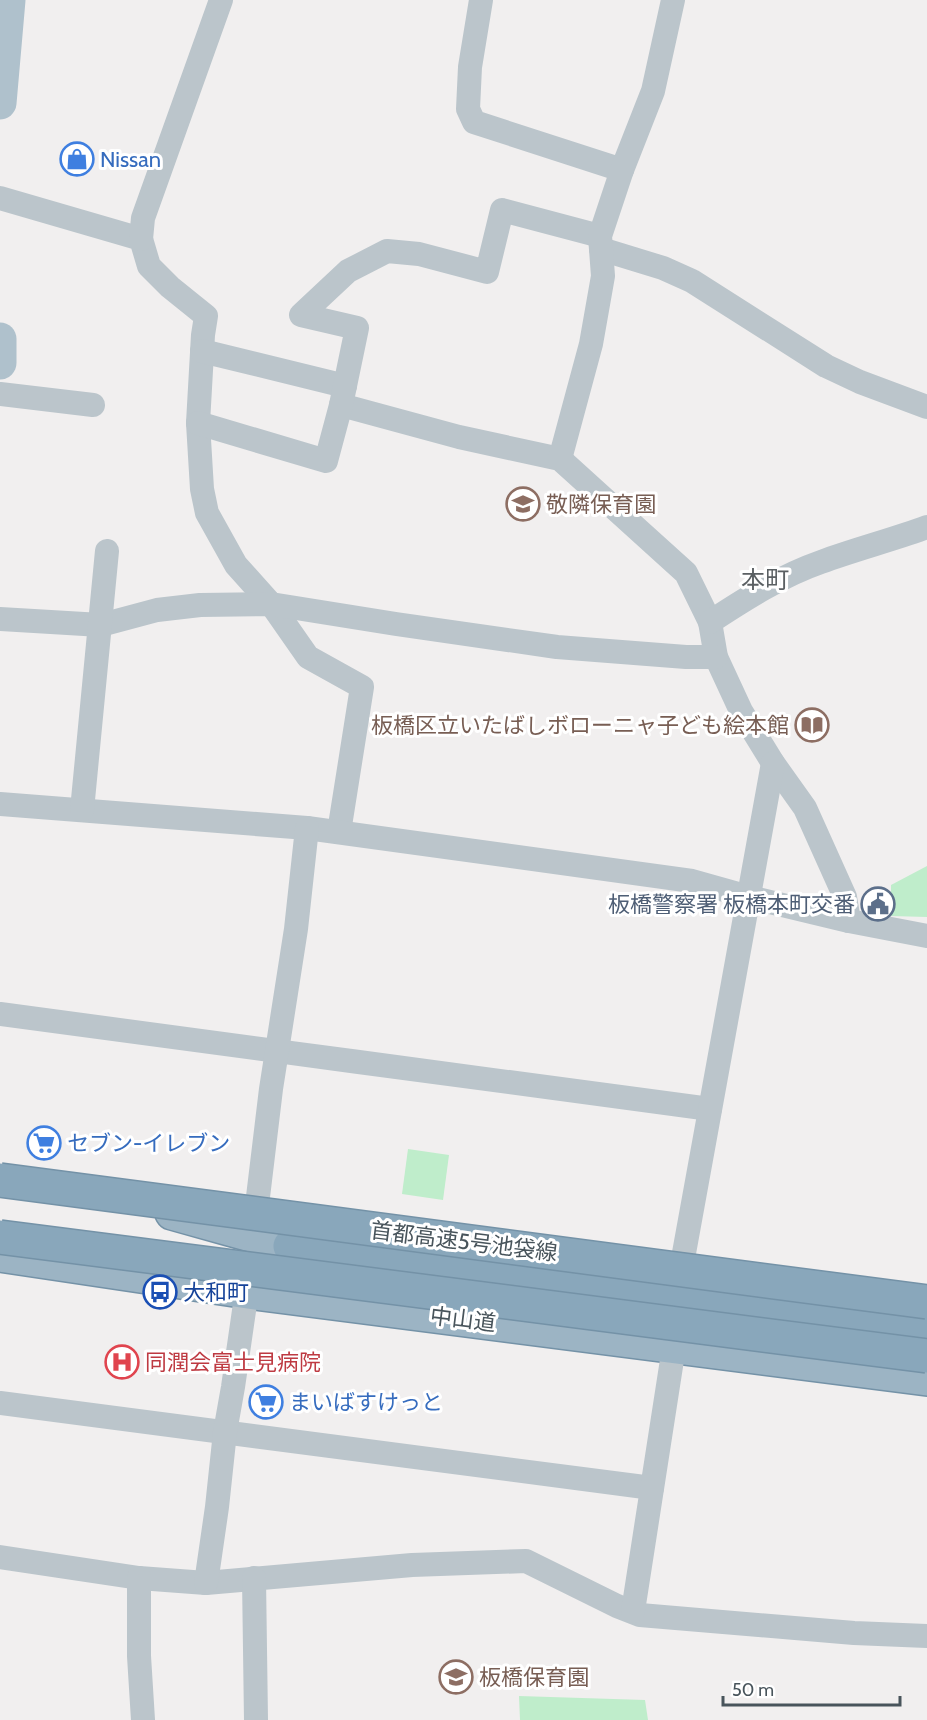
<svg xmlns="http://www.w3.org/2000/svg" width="927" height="1720" viewBox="0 0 927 1720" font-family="Cabin,'Noto Sans JP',sans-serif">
<rect width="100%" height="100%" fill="#f1efef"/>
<!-- green -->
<g fill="#bfedcb">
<polygon points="927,866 927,917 891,916 891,885"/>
<polygon points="408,1149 449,1155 443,1200 402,1194"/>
<polygon points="519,1696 645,1700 648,1720 520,1720"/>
</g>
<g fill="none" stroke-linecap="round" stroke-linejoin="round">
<defs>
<g id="trunk">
<polyline points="172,1213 290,1246"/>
<polyline points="0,1255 248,1292 927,1379"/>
</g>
<polyline id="motorway" points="290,1246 359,1259 927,1330"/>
</defs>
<!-- trunk casing -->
<use href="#trunk" stroke="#7492a7" stroke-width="36"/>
<!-- motorway casing -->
<use href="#motorway" stroke="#7492a7" stroke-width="36"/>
<!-- minor -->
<g stroke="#bbc5cb" stroke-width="24">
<polyline points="481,0 470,67 468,109 474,122 622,170"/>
<polyline points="0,198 141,239 149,266 170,287 206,316 203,335 198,423 202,489 207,513 236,565 271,604 308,657 362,687 339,832"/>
<polyline points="141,239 143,218 221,0"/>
<polyline points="601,249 663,268 692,281 826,366 860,382 927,407"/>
<polyline points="202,351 345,386"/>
<polyline points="0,394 93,405"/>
<polyline points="341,405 459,437 560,459 686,573 710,622 716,657 741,711 773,763 805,808 845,897 849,921"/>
<polyline points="198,423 326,461 341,405 357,328 301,315 348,271 387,251 419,254 487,272 502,210 600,236"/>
<polyline points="560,459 591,344 603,276 600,236 622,170 653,91 673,0"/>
<polyline points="0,619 101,625 157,610 200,605 271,604 396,624 557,647 686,657 716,657"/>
<path d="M710,622c35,-23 71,-46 111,-60 35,-13 71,-22 106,-35"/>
<polyline points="0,804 307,828 692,881 749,897 849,921 927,936"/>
<polyline points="82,810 107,551"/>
<path d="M0,1014c237,31 473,64 710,95"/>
<polyline points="254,1230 271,1089 296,929 307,828"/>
<polyline points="682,1264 773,763"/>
<polyline points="0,1403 652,1488"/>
<polyline points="0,1557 139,1578 206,1583 412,1565 526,1561 617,1606 640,1615 854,1633 927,1636"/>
<polyline points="139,1578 139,1656 143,1720"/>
<polyline points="254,1578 256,1720"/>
<polyline points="206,1583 217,1507 225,1432 233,1387 249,1276"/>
<polyline points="633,1611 674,1347"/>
</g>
<!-- primary -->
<g stroke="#afc1cc" stroke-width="33">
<polyline points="0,103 9,0"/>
<polyline points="0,339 0,363"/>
</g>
<!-- trunk -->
<use href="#trunk" stroke="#9cb4c4" stroke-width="33"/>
<!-- motorway -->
<use href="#motorway" stroke="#89a7bb" stroke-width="33"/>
<defs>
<g id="motorway-bridge">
<polyline points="0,1180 927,1302"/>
<polyline points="0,1237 927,1356"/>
</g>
</defs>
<!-- motorway-bridge casing -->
<use href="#motorway-bridge" stroke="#7492a7" stroke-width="36" stroke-linecap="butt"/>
<!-- motorway-bridge -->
<use href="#motorway-bridge" stroke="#89a7bb" stroke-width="33"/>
</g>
<!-- icons -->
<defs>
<symbol id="shop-ring" viewBox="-11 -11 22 22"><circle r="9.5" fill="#fff" stroke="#3f7fe0" stroke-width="1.5"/><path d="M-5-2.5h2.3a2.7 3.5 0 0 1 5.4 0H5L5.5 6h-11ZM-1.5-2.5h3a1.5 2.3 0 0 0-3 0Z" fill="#3f7fe0"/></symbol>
<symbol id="school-ring" viewBox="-11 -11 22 22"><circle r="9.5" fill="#fff" stroke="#8d6e63" stroke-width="1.5"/><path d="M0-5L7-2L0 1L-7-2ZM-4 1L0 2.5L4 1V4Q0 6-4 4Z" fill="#8d6e63"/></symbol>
<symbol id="library-ring" viewBox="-11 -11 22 22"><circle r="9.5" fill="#fff" stroke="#8d6e63" stroke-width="1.5"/><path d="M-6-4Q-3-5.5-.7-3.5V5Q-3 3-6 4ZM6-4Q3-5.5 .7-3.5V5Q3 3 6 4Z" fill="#8d6e63"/></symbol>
<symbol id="civic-ring" viewBox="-11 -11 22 22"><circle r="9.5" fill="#fff" stroke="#5c6f8a" stroke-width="1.5"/><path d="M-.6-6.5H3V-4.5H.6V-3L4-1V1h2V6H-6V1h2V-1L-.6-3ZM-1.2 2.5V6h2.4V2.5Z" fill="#5c6f8a"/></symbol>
<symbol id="supermarket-ring" viewBox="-11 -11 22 22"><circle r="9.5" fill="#fff" stroke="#3f7fe0" stroke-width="1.5"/><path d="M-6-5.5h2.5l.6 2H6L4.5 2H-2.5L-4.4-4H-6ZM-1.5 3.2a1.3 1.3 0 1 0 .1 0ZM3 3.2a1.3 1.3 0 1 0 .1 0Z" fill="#3f7fe0"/></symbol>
<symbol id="bus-ring" viewBox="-11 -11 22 22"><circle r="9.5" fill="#fff" stroke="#1a4fb4" stroke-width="1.5"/><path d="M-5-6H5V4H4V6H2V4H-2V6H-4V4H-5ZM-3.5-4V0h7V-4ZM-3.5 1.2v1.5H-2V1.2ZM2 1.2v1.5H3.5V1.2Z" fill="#1a4fb4"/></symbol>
<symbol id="hospital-ring" viewBox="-11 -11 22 22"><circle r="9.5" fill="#fff" stroke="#e0444e" stroke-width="1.5"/><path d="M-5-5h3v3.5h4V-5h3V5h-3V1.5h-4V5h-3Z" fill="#e0444e"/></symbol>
</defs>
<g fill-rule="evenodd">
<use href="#shop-ring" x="58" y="140" width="38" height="38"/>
<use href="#school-ring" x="504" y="485" width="38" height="38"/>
<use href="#library-ring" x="793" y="706" width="38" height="38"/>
<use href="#civic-ring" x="859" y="885" width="38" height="38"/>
<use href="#supermarket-ring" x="25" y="1124" width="38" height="38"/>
<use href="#bus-ring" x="141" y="1273" width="38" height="38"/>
<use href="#hospital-ring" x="103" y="1343" width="38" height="38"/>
<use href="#supermarket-ring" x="247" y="1383" width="38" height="38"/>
<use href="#school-ring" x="437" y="1658" width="38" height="38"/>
</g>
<g text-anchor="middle" stroke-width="6" stroke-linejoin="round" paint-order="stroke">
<!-- shop labels -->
<g font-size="22" fill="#366cbe" stroke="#fff" text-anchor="start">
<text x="100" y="167">Nissan</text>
<text x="67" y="1151">セブン-イレブン</text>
<text x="289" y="1410">まいばすけっと</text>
</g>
<!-- education labels -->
<g font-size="22" fill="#785e54" stroke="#fff" text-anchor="start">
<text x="546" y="512">敬隣保育園</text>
<text x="789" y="733" text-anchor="end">板橋区立いたばしボローニャ子ども絵本館</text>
<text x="479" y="1685">板橋保育園</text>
</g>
<!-- service labels -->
<g font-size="22" fill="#4e5e75" stroke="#fff" text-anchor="end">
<text x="855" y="912">板橋警察署 板橋本町交番</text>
</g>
<!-- street labels -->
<g font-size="22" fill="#48545b" stroke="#fff">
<text transform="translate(464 1241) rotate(7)" y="8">首都高速5号池袋線</text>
<text transform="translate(463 1319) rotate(7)" y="8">中山道</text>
</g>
<!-- transit labels -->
<g font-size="22" fill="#164399" stroke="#fff" text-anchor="start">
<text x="183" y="1300">大和町</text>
</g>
<!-- health labels -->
<g font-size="22" fill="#be3a42" stroke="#fff" text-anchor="start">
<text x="145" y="1370">同潤会富士見病院</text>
</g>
<!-- neighbourhood labels -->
<g font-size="24" fill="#5b6063" stroke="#fff">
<text x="765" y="588">本町</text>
</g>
</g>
<!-- scale -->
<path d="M723 1696v9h177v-9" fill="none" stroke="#48545b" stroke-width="3"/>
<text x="732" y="1696" font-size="18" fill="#48545b" stroke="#ffffff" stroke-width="4.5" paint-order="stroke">50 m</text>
</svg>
